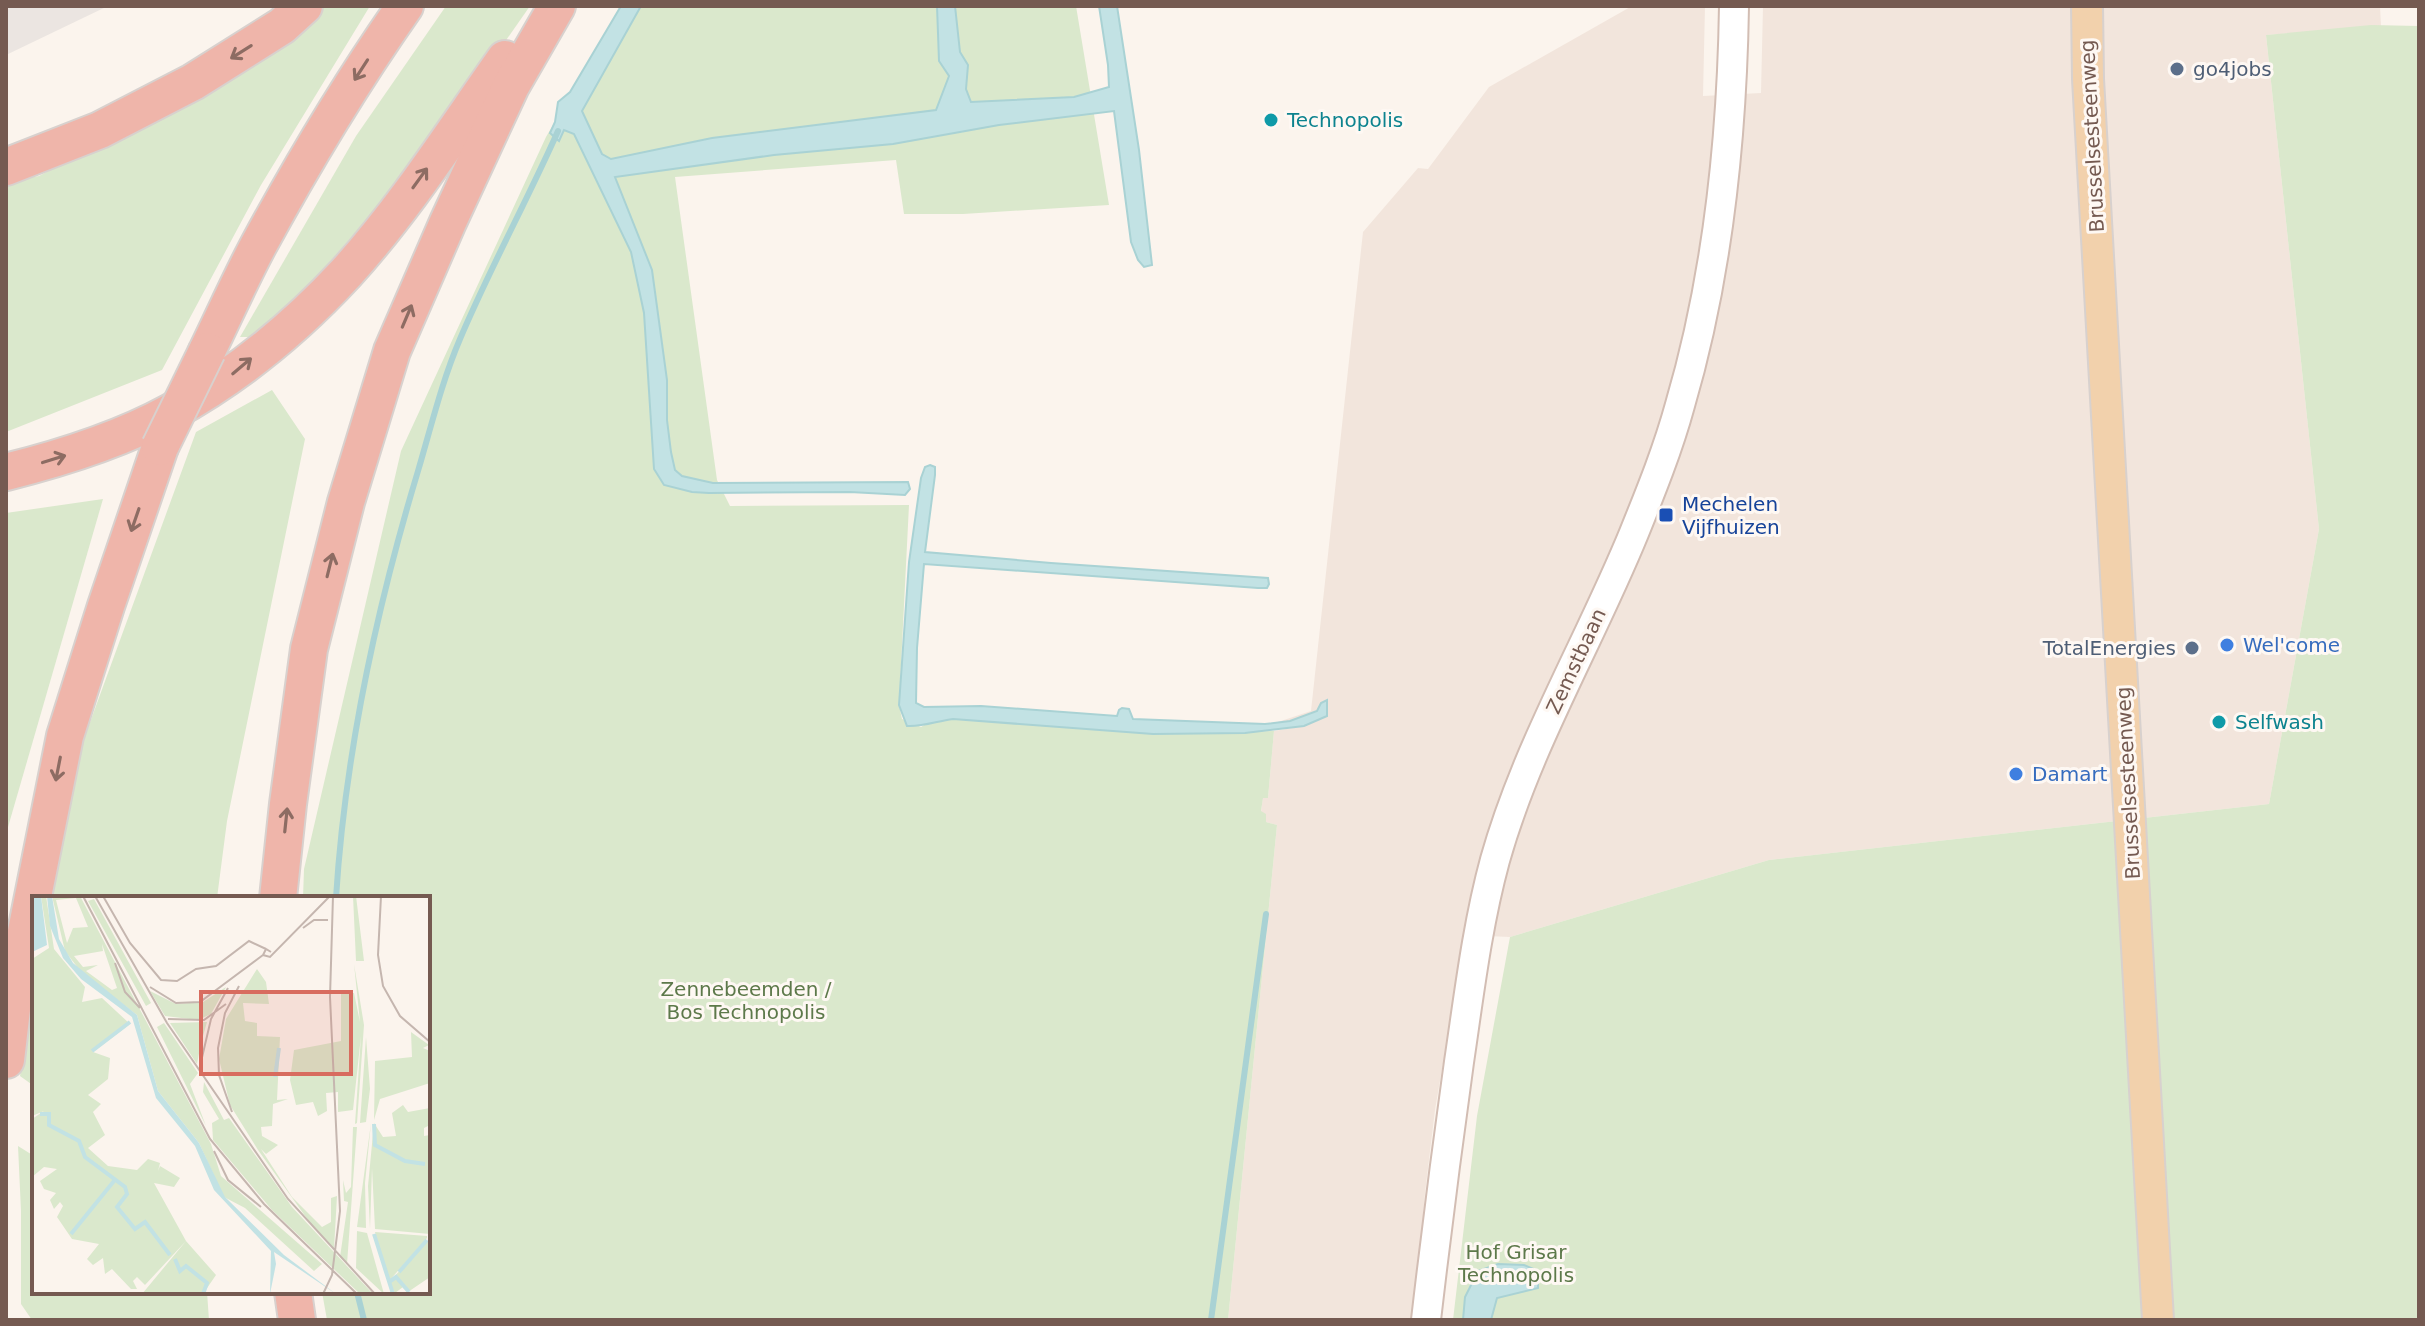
<svg xmlns="http://www.w3.org/2000/svg" width="2425" height="1326" viewBox="0 0 2425 1326" font-family="'DejaVu Sans',sans-serif">
<rect width="100%" height="100%" fill="#fbf4ed"/>
<!-- residential -->
<polygon fill="#f2e5dc" points="1632,6 1705,6 1703,96 1761,93 1763,6 2380,6 2381,27 2266,35 2319,529 2269,804 1769,860 1510,937 1465,935 1435,1110 1425,1193 1414,1320 1228,1320 1277,825 1266,822 1261,812 1263,797 1268,798 1274,731 1304,726 1327,716 1327,701 1317,711 1290,721 1275,723 1311,711 1363,232 1418,168 1428,169 1489,87"/>
<!-- industrial -->
<polygon fill="#ebe5e1" points="6,6 108,6 6,55"/>
<!-- green -->
<g fill="#dae8cc">
<polygon points="324,6 370,6 261,185 162,370 6,432 6,182 39,176 258,60"/>
<polygon points="446,6 530,6 437,139 306,289 252,337 240,337 356,136"/>
<polygon points="622,6 1076,6 1109,205 963,214 904,214 896,160 675,177 717,480 730,506 909,505 899,705 902,719 921,727 931,721 953,719 1153,734 1274,731 1268,798 1263,798 1261,811 1266,814 1266,822 1277,825 1228,1320 327,1320 322,1292 428,1292 428,898 303,898 304,869 401,451 546,137"/>
<polygon points="2371,25 2419,26 2419,1320 1453,1320 1477,1116 1510,937 1769,860 2269,804 2319,529 2266,35"/>
<polygon points="272,390 305,439 227,821 217,898 50,898 70,777 196,432"/>
<polygon points="103,499 6,834 6,513"/>
<polygon points="34,992 34,1086 20,1076"/>
<polygon points="18,1146 34,1156 34,1292 207,1292 209,1320 32,1320 21,1304 21,1211"/>
</g>
<!-- water -->
<g fill="#c2e2e4" stroke="#a9d2d4" stroke-width="2">
<polygon points="621,6 641,6 582,111 602,154 611,159 712,138 936,110 949,76 939,61 937,6 955,6 960,52 968,65 966,89 971,102 1074,97 1109,87 1108,65 1099,6 1117,6 1139,150 1152,265 1144,267 1138,260 1131,242 1114,111 999,125 893,144 774,155 615,177 652,270 667,380 667,420 671,452 675,470 682,476 713,483 908,482 910,489 905,495 850,492 709,493 692,492 664,485 654,469 644,313 631,252 574,134 564,130 559,141 550,133 555,122 558,102 570,92"/>
<path d="M930,465l5,2v8l-10,77 126,11 217,15 1,6 -2,4h-9l-334,-24 -7,84 -1,55 8,4 57,-1 136,10 2,-6 3,-2 7,1 4,10 132,5 25,-3 27,-10 4,-8 6,-3v16l-23,10 -59,7 -92,1 -200,-15c-16,2 -30,8 -46,7l-8,-21 10,-143 12,-84 4,-11z"/>
<polygon points="1498,1264 1524,1265 1538,1271 1538,1288 1497,1298 1491,1320 1463,1320 1465,1297 1478,1271"/>
</g>
<g fill="none" stroke-linecap="round" stroke-linejoin="round">
<!-- stream -->
<g stroke="#a9d2d4" stroke-width="6">
<path d="M336,898c9,-145 40,-288 82,-427 13,-44 24,-90 42,-132 30,-71 67,-138 98,-208"/>
<polyline points="357,1292 364,1320"/>
<polyline points="1211,1320 1266,914"/>
</g>
<defs>
<path id="secondary" d="M1426,1320c10,-86 21,-172 33,-258 10,-67 18,-136 36,-202 32,-114 94,-217 139,-327 17,-42 34,-84 46,-128 38,-129 52,-266 54,-399"/>
<polyline id="primary" points="2087,6 2088,79 2158,1320"/>
<g id="highway">
<polyline points="6,167 100,130 193,82 282,26 304,6"/>
<path d="M207,351c17,-35 33,-71 51,-105 45,-83 93,-163 147,-240"/>
<path d="M6,472c56,-14 114,-32 165,-60 64,-35 125,-85 175,-139 59,-65 108,-142 159,-214"/>
<polyline points="278,898 288,804 309,649 346,502 392,351 448,222 511,86 557,6"/>
<polyline points="6,1060 14,992 65,736 106,606 160,447"/>
<polyline points="293,1292 297,1320"/>
</g>
</defs>
<!-- secondary casing -->
<use href="#secondary" stroke="#d2bdb3" stroke-width="32"/>
<!-- primary casing -->
<use href="#primary" stroke="#d8d1ce" stroke-width="34"/>
<!-- highway casing -->
<use href="#highway" stroke="#d8d1ce" stroke-width="40"/>
<!-- secondary -->
<use href="#secondary" stroke="#fff" stroke-width="28"/>
<!-- primary -->
<use href="#primary" stroke="#f2d1ac" stroke-width="30"/>
<!-- highway -->
<use href="#highway" stroke="#efb5aa" stroke-width="36"/>
<defs>
<polyline id="highway-bridge" points="160,447 207,351"/>
</defs>
<!-- highway-bridge casing -->
<use href="#highway-bridge" stroke="#d8d1ce" stroke-width="40" stroke-linecap="butt"/>
<!-- highway-bridge -->
<use href="#highway-bridge" stroke="#efb5aa" stroke-width="36"/>
</g>
<!-- one-way arrows -->
<defs><path id="oneway-shaft" d="M-6 0H5M1.5-3L5.5 0L1.5 3" fill="none" stroke-width="1.6" stroke-linecap="round" stroke-linejoin="round" transform="scale(2)"/></defs>
<g stroke="#8d6c63">
<use href="#oneway-shaft" transform="translate(241 52) rotate(148)"/>
<use href="#oneway-shaft" transform="translate(361 70) rotate(123)"/>
<use href="#oneway-shaft" transform="translate(420 178) rotate(-54)"/>
<use href="#oneway-shaft" transform="translate(407 316) rotate(-67)"/>
<use href="#oneway-shaft" transform="translate(242 366) rotate(-40)"/>
<use href="#oneway-shaft" transform="translate(54 459) rotate(-17)"/>
<use href="#oneway-shaft" transform="translate(135 520) rotate(109)"/>
<use href="#oneway-shaft" transform="translate(330 565) rotate(-76)"/>
<use href="#oneway-shaft" transform="translate(58 769) rotate(101)"/>
<use href="#oneway-shaft" transform="translate(286 820) rotate(-84)"/>
</g>
<!-- markers -->
<g fill="#5c6f8a" stroke="#fef8f3" stroke-width="3">
<circle cx="2177" cy="69" r="8"/>
<circle cx="2192" cy="648" r="8"/>
</g>
<g fill="#0f9aa8" stroke="#fef8f3" stroke-width="3">
<circle cx="1271" cy="120" r="8"/>
<circle cx="2219" cy="722" r="8"/>
</g>
<rect fill="#1a4fb4" stroke="#fef8f3" stroke-width="3" x="1658" y="507" width="16" height="16" rx="4"/>
<g fill="#3f7fe0" stroke="#fef8f3" stroke-width="3">
<circle cx="2227" cy="645" r="8"/>
<circle cx="2016" cy="774" r="8"/>
</g>
<g text-anchor="middle" stroke-width="6" stroke-linejoin="round" paint-order="stroke">
<!-- service labels -->
<g font-size="20" fill="#4e5e75" stroke="#fef8f3" text-anchor="start">
<text x="2193" y="76">go4jobs</text>
<text x="2176" y="655" text-anchor="end">TotalEnergies</text>
</g>
<!-- culture labels -->
<g font-size="20" fill="#0d838f" stroke="#fef8f3" text-anchor="start">
<text x="1287" y="127">Technopolis</text>
<text x="2235" y="729">Selfwash</text>
</g>
<!-- street labels -->
<g font-size="20" fill="#755a51" stroke="#fef8f3">
<text transform="translate(2092 136) rotate(-93)" y="7">Brusselsesteenweg</text>
<text transform="translate(1576 661) rotate(-65)" y="7">Zemstbaan</text>
<text transform="translate(2128 783) rotate(-93)" y="7">Brusselsesteenweg</text>
</g>
<!-- transit labels -->
<g font-size="20" fill="#164399" stroke="#fef8f3" text-anchor="start">
<text x="1682" y="511">Mechelen<tspan x="1682" dy="23">Vijfhuizen</tspan></text>
</g>
<!-- shop labels -->
<g font-size="20" fill="#366cbe" stroke="#fef8f3" text-anchor="start">
<text x="2243" y="652">Wel'come</text>
<text x="2032" y="781">Damart</text>
</g>
<!-- park labels -->
<g font-size="20" fill="#5d794a" stroke="#fef8f3">
<text x="746" y="996">Zennebeemden /<tspan x="746" dy="23">Bos Technopolis</tspan></text>
<text x="1516" y="1259">Hof Grisar<tspan x="1516" dy="23">Technopolis</tspan></text>
</g>
</g>
<!-- overview -->
<g transform="translate(32 896)">
<rect width="398" height="398" fill="#fbf4ed"/>
<path d="M9,0h5l8,53 31,38 -3,15 20,-4 28,26 -37,28 17,6 -2,21 -20,16 13,9 -8,8 12,23 -17,13 20,18 29,4 11,-11 12,4 -2,8 2,-5 20,12 -6,9 -20,-4 32,58 30,34 -13,19h-61l44,-53 -41,44 -8,-8 -4,4 4,8h-6l-19,-20 -7,5 -2,-16 -10,7 -6,-6 12,-15 -27,-5 -15,-22 6,-11 -3,-4 -6,7 -4,-9 6,-7 -12,-4 -4,-8 17,-12 -13,-2 -12,10v-58l12,-8 -12,5v-157l17,-11zM20,0h28l131,248 10,32 101,88 -8,7 -69,-63 -21,-11 -25,-54 -41,-52 -21,-76 -56,-43 -16,-21zM44,2l12,29 -15,1 -6,15 -11,-43zM70,48l15,44 -5,2 -26,-19 12,-6 -15,2 -9,-11 29,-5zM321,0h3l8,65h-8zM62,3l57,104 -5,3 -58,-105zM322,68l10,61 -7,98 -2,1 6,-88 -8,74 -15,2v-20l-12,1 1,18 -9,5 -5,-14 -17,3 -6,-25 4,-30 47,-9v-47l13,-1 6,29zM225,73l9,13 3,22 -26,-1 2,18 12,2v13l23,1 -3,63 11,-1 -15,5 -1,22 -11,1 1,9 16,9 -12,9 -5,-5 31,48 30,30 9,-5v-24l6,-2 -3,53 -21,-22 -55,-77 -28,-45 -11,-46 7,-40zM194,91l-15,27 -13,6 -33,-4 -15,-25 26,13 27,-2zM175,126l-6,21 -4,21 -27,-41zM132,127l34,50 -8,11 16,42 -49,-99zM379,136l18,13 -6,3 7,3v32l-50,16 -6,21 1,-59 37,-4zM334,141l4,52 -4,33 -6,1zM172,186l20,38 5,-2 63,89 81,87h-13l-88,-84 -59,-70 -1,-17 7,-4 -16,-27zM371,209l5,7 22,-4v17l-6,3v8l6,-1v99l-55,-5 -3,-61 -2,61 -2,-43 6,-63 9,14 13,-1 -4,-23zM339,227l-6,60 1,45 -9,-1zM321,231h4l-10,137 -7,-7 8,-55 -4,-1 -1,-21 3,13 5,-6zM325,335l10,2 17,61 -28,-26zM343,336l52,4v2l-38,43zM396,345l2,36 -22,15 -5,-5 -8,6 -6,-11z" fill="#dae8cc" fill-rule="evenodd"/>
<path d="M0,0h9l6,49 -15,7zM15,0h5l7,43 14,24 64,52 21,76 41,52 26,54 59,58 52,39 -62,-42 2,12 -6,30 1,-43 -57,-61 -19,-44 -39,-48 -24,-81 -51,-38 -18,-21 -13,-32z" fill="#c2e2e4"/>
<path fill="none" stroke="#c2e2e4" stroke-width="4" d="M60,155l38,-29M243,181l4,-29M8,218h9v11l30,16 6,16 40,30 2,7 -10,13 18,22 10,-7 25,33M342,228l1,21 30,16 20,3M39,338l43,-53M342,338l19,60M143,363l5,12 6,-5 21,17 -4,11M367,376l28,-32M357,386l7,-5 13,15"/>
<path fill="none" stroke="#c5b6af" stroke-width="2" d="M51,0l127,243 54,65 93,90M63,0l72,127 121,176 87,95M71,0l27,47 31,37 16,1 19,-12 20,-3 33,-25 17,8M349,0l-3,59 5,31 17,30 30,26M271,32l11,-8h14M239,56l-5,-3 -3,6 7,2 60,-61M83,67l10,29 15,16M118,91l26,16 24,-1 63,-47M136,123l36,1 22,-16M168,170l11,-47 17,-31M200,216l-13,-37 -1,-27 7,-35 14,-27M182,255l14,29 33,27M291,398l9,-19 8,-64 -10,-214 3,-101"/>
<path fill="#d86c5f" fill-opacity="0.15" stroke="#d86c5f" stroke-width="4" d="M169,96h150v82h-150z"/>
<rect width="398" height="398" fill="none" stroke="#755a51" stroke-width="4"/>
</g>
<!-- border -->
<rect width="2425" height="1326" fill="none" stroke="#755a51" stroke-width="16"/>
</svg>
